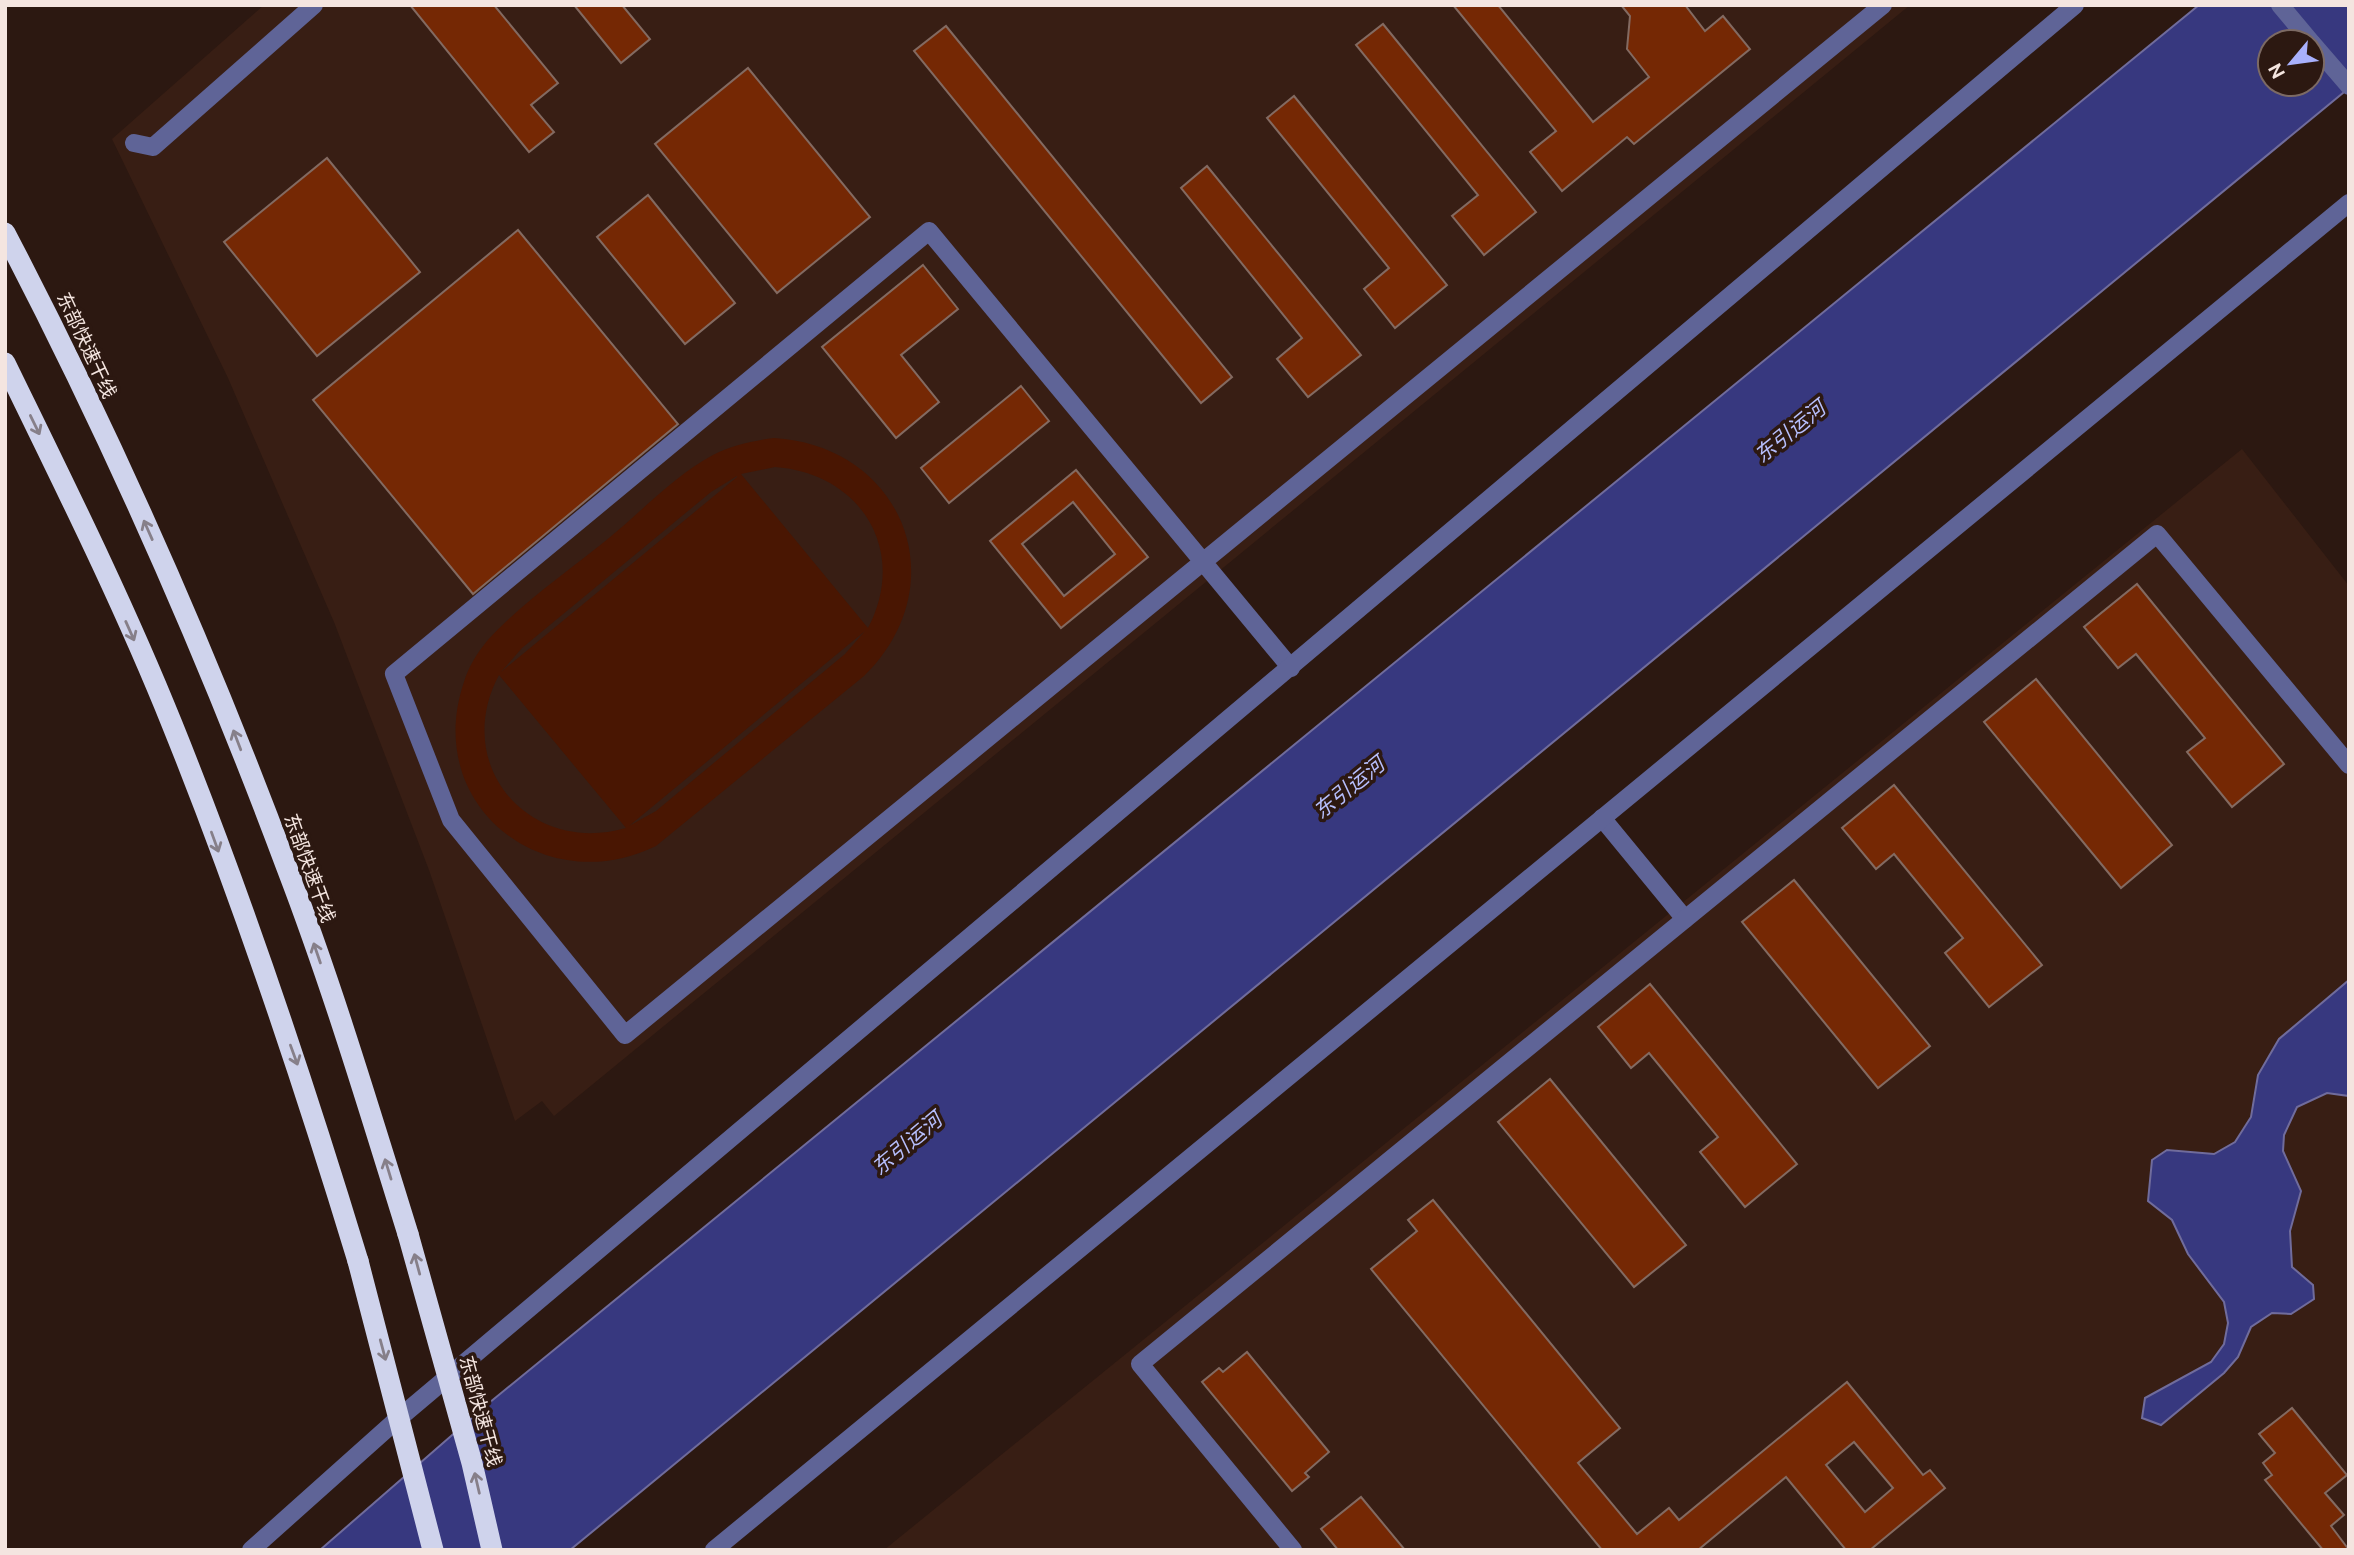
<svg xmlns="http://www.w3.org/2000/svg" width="2354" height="1555" viewBox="0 0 2354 1555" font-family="Ubuntu,'Noto Sans SC',sans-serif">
<rect width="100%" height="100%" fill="#2c1811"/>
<!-- built -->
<g fill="#381e14">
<polygon points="264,5 1910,5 554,1116 542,1101 515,1121 429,870 334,622 228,378 112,139"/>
<polygon points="2242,449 2349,586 2349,1550 884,1550"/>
</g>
<!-- green -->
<path fill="#491602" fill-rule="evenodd" d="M774,438c129,8 184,146 90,238l-208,170c-112,55 -234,-41 -192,-164 4,-14 13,-29 23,-41 32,-36 84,-72 122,-103 33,-27 66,-63 104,-83 19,-10 39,-14 61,-17zM775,467c85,6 134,83 93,161l-127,-154zM737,476v1l-236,195 21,-24 189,-156zM865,631l-20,23 -189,157 -27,15zM499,675l127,153c-97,28 -175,-63 -127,-153z"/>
<!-- water -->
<g fill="#37387f" stroke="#706c9c" stroke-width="2" fill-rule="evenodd">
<path d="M2199,5h150v83l-1779,1462h-250l169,-147zM2270,42h42v42h-42z"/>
<polygon points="2349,980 2349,1096 2327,1093 2297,1107 2284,1135 2283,1151 2301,1191 2290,1231 2292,1267 2313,1285 2314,1299 2291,1314 2272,1313 2251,1327 2238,1357 2224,1373 2161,1425 2142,1418 2145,1398 2211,1362 2224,1344 2228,1323 2224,1302 2188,1254 2172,1220 2148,1201 2152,1160 2167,1150 2214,1154 2235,1142 2251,1117 2258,1075 2279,1039"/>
</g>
<!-- building -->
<g fill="#752804" stroke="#836a61" stroke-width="2" fill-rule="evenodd">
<polygon points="410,5 494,5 558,83 531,105 554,132 529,152"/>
<polygon points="574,5 622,5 650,39 621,63"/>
<polygon points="1453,5 1498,5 1593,122 1649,77 1627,49 1630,16 1621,5 1685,5 1705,31 1723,16 1750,49 1634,144 1627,137 1562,191 1530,152 1556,131"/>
<polygon points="1383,24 1536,212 1484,255 1452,216 1478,195 1356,45"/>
<polygon points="946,26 1232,377 1201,403 914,51"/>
<polygon points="748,68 870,217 777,293 655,144"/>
<polygon points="1294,96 1447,285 1395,328 1364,289 1389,268 1267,118"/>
<polygon points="327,158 420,272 317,356 224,242"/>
<polygon points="1207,166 1361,355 1308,397 1277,359 1302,338 1181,188"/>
<polygon points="648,195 735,303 685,344 597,237"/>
<polygon points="518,230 678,424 473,594 313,400"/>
<polygon points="923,265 958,309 901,355 939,402 896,438 822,347"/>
<polygon points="1021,386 1049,421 949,503 921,468"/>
<path d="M1076,470l72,87 -87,71 -71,-87zM1073,502l42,52 -51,42 -42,-52z"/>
<polygon points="2137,584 2284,764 2232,807 2187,752 2205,738 2136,654 2118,668 2084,627"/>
<polygon points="2036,679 2172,845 2121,888 1984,722"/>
<polygon points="1894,785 2042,965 1989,1007 1945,953 1963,938 1894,854 1876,869 1842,828"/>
<polygon points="1794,880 1930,1046 1878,1088 1742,922"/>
<polygon points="1650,984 1797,1164 1745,1207 1700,1152 1718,1137 1649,1053 1631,1068 1598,1027"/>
<polygon points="1550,1079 1686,1245 1634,1287 1498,1122"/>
<path d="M1433,1200l187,228 -42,35 59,71 32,-26 10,12 168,-138 76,93 7,-5 15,18 -75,62h-24l-60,-73 -88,73h-96l-231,-281 46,-38 -9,-11zM1854,1442l39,46 -28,24 -39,-47z"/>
<polygon points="1247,1352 1329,1452 1305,1473 1309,1477 1292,1491 1202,1382 1219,1368 1223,1372"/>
<polygon points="2292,1408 2347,1475 2325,1493 2344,1515 2331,1526 2349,1550 2323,1550 2265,1480 2272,1475 2263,1463 2275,1453 2259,1434"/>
<polygon points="1361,1497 1405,1550 1338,1550 1321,1529"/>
</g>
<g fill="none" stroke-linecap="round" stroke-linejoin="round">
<!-- minor -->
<g stroke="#5f6497" stroke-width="18">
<polyline points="2280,5 2311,42"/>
<polyline points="2312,43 2349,86"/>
<polyline points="134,143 153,147 314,5"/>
<polyline points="1291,668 929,231 394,674 451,820 625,1035 1883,5"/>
<polyline points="1602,818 1685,919"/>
<polyline points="251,1550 392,1424 2075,5"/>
<polyline points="714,1550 2349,203"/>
<polyline points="1293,1550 1140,1364 2157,534 2349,765"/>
</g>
<!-- highway -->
<g stroke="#cfd3ec" stroke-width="21">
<path d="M5,233c107,205 201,418 282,635 46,120 83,244 121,366"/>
<path d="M5,363c58,119 118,239 167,361 71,176 131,356 186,537"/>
</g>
<!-- highway-bridge -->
<g stroke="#cfd3ec" stroke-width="21">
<polyline points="408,1234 472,1463 492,1550"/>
<polyline points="358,1261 433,1550"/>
</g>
</g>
<!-- one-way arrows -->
<defs><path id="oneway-shaft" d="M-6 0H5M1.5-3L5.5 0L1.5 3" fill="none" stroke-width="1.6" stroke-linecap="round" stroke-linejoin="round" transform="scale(1.75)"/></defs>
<g stroke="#867f89">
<use href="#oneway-shaft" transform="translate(35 425) rotate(64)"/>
<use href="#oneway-shaft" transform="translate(148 530) rotate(-114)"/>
<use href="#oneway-shaft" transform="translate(130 631) rotate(66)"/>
<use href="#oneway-shaft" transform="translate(237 740) rotate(-111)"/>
<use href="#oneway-shaft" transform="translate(215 842) rotate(70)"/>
<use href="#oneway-shaft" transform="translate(317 953) rotate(-109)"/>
<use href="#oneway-shaft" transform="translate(294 1055) rotate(70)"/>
<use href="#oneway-shaft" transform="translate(388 1169) rotate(-107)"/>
<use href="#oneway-shaft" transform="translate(417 1264) rotate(-105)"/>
<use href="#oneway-shaft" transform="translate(383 1350) rotate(75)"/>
<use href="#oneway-shaft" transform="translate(477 1483) rotate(-103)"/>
</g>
<g text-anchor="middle" stroke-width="7" stroke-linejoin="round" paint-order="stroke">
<!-- street labels -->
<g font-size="19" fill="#f4e5e0" stroke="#2c1811">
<text transform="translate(87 345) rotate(65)" y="7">东部快速干线</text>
<text transform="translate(310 868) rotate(70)" y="7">东部快速干线</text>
<text transform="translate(481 1411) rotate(75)" y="7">东部快速干线</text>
</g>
<!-- water labels -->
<g font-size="21" font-style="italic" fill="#b6befc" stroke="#2c1811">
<text transform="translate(1790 432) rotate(-39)" y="7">东引运河</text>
<text transform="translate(1349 788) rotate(-39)" y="7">东引运河</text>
<text transform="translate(907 1144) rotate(-40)" y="7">东引运河</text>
</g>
</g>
<!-- border -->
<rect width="2354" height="1555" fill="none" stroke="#f4e5e0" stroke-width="14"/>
<!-- north arrow -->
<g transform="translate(2291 63) rotate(241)"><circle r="33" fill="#2c1811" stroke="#7c6a64" stroke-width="2"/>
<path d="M0-5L12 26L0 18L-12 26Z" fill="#a8b0fc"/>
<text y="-10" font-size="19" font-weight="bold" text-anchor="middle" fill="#f4e5e0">N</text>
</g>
</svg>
